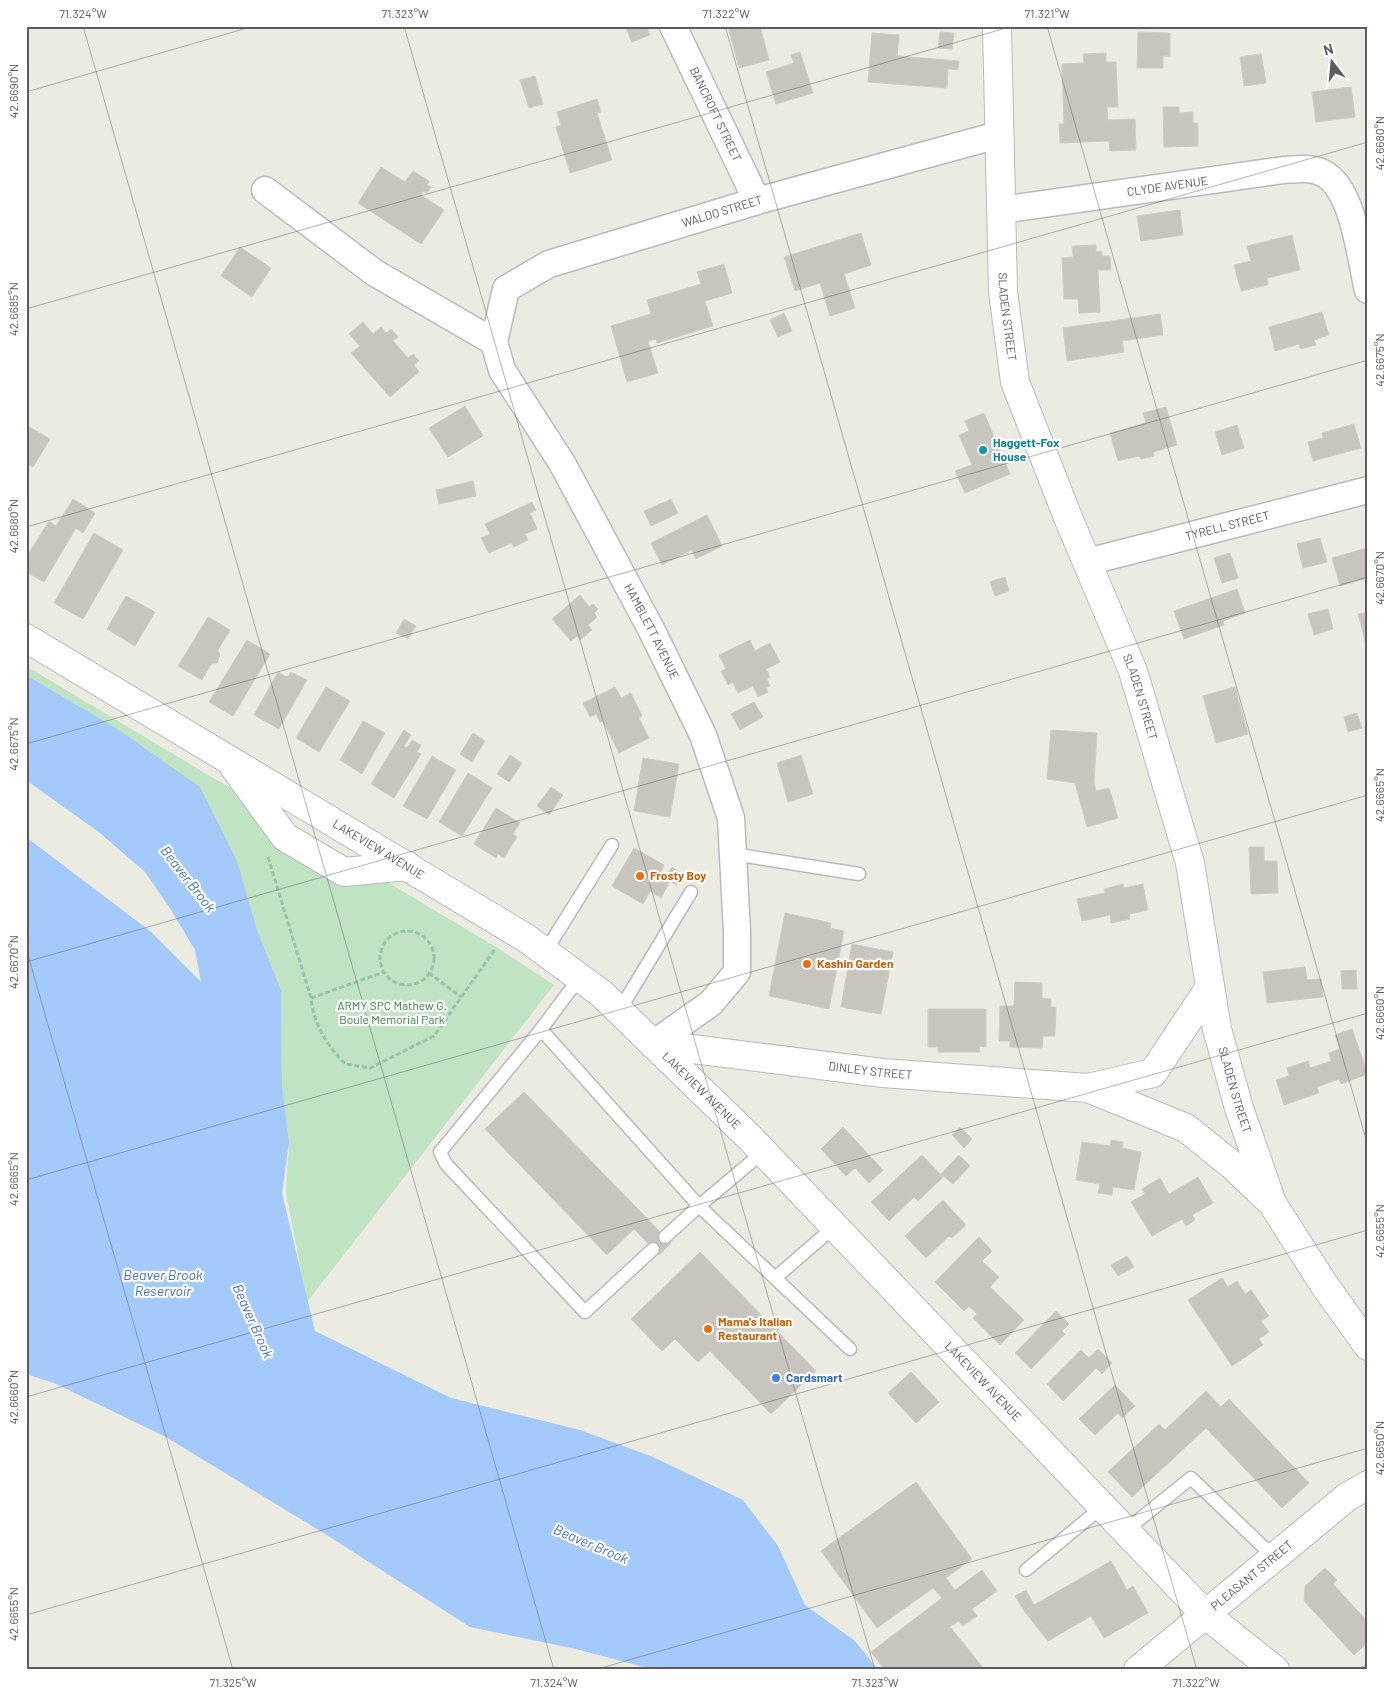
<svg xmlns="http://www.w3.org/2000/svg" width="1394" height="1696" viewBox="0 0 1394 1696" font-family="Barlow,sans-serif">
<rect width="100%" height="100%" fill="#ecebe1"/>
<!-- green -->
<polygon fill="#bfe3c3" points="26,666 496,947 554,985 307,1302 286,1193 289,1142 282,1084 281,990 256,927 113,726 26,675"/>
<!-- water -->
<polygon fill="#a3cafa" points="26,675 113,726 200,787 237,861 256,927 281,990 282,1084 289,1142 282,1193 315,1331 451,1398 580,1430 653,1457 743,1500 778,1546 805,1605 855,1641 878,1670 655,1670 576,1649 470,1627 330,1537 166,1437 54,1383 26,1374 26,837 150,931 201,982 195,950 171,910 145,872 100,833 26,780"/>
<!-- building -->
<g fill="#c8c5bf" stroke="#d0cdc0">
<polygon points="625,26 646,26 650,35 632,42"/>
<polygon points="728,26 746,26 747,30 760,26 769,60 739,68"/>
<polygon points="940,32 954,33 952,49 938,48"/>
<polygon points="1138,32 1170,33 1170,56 1163,56 1163,68 1137,68"/>
<polygon points="872,33 899,35 897,56 959,61 958,70 948,69 947,88 868,82"/>
<polygon points="800,52 813,93 776,104 766,72 794,63 791,55"/>
<polygon points="1106,53 1106,62 1116,62 1118,107 1107,107 1108,120 1135,119 1136,150 1110,151 1109,141 1060,143 1059,124 1064,124 1062,64 1084,63 1083,54"/>
<polygon points="1261,54 1266,83 1244,86 1240,57"/>
<polygon points="535,76 543,104 529,108 520,80"/>
<polygon points="1351,87 1355,117 1316,122 1312,92"/>
<polygon points="597,99 601,112 597,113 612,160 570,173 556,127 561,125 557,112"/>
<polygon points="1163,107 1179,107 1179,113 1193,112 1193,123 1198,123 1198,146 1164,147"/>
<polygon points="381,167 405,182 413,171 429,181 427,185 431,187 427,193 423,191 421,195 444,210 421,244 358,203"/>
<polygon points="1180,210 1183,235 1141,241 1137,216"/>
<polygon points="861,233 871,265 844,274 855,308 830,316 820,283 795,291 784,257"/>
<polygon points="1292,235 1300,270 1267,278 1268,285 1241,291 1234,265 1251,261 1247,246"/>
<polygon points="1096,245 1096,252 1102,251 1102,256 1110,256 1111,270 1098,270 1100,312 1079,313 1078,299 1064,299 1062,258 1073,257 1072,246"/>
<polygon points="240,247 271,268 252,297 221,276"/>
<polygon points="724,264 732,293 705,301 713,326 657,343 656,339 648,341 658,373 627,382 611,326 651,314 647,300 701,284 697,272"/>
<polygon points="1322,312 1329,335 1314,340 1316,345 1300,349 1299,344 1275,351 1269,327"/>
<polygon points="784,313 792,331 778,337 770,320"/>
<polygon points="1160,314 1163,335 1122,341 1124,352 1067,361 1063,328"/>
<polygon points="363,322 373,334 381,327 386,333 391,329 398,337 393,341 408,358 413,354 419,361 414,365 419,372 390,397 351,353 360,346 349,334"/>
<polygon points="465,406 483,436 448,457 429,428"/>
<polygon points="1166,407 1177,445 1153,452 1154,456 1141,459 1139,456 1118,461 1110,433 1146,423 1143,413"/>
<polygon points="984,413 1010,474 965,493 955,471 972,465 959,435 969,431 965,421"/>
<polygon points="1354,424 1361,448 1313,461 1308,442 1323,438 1322,433"/>
<polygon points="26,425 50,439 33,467 26,463"/>
<polygon points="1237,425 1244,448 1222,455 1215,432"/>
<polygon points="473,481 476,496 439,504 436,490"/>
<polygon points="73,499 95,513 83,533 76,528 44,582 26,572 26,558 49,521 56,526"/>
<polygon points="671,499 678,513 651,526 644,511"/>
<polygon points="532,502 536,510 530,513 537,529 525,534 528,540 514,547 511,543 489,553 481,538 490,534 485,524"/>
<polygon points="707,515 722,546 696,559 692,550 662,565 651,543"/>
<polygon points="94,533 123,550 83,619 54,603"/>
<polygon points="1320,538 1327,562 1303,568 1297,544"/>
<polygon points="1367,548 1368,578 1340,586 1332,558"/>
<polygon points="1230,553 1238,578 1222,583 1214,558"/>
<polygon points="1005,577 1009,591 995,596 990,582"/>
<polygon points="1237,589 1245,613 1223,621 1224,625 1184,639 1174,611"/>
<polygon points="580,595 589,607 593,604 598,609 594,613 597,617 588,625 592,630 580,640 577,636 571,641 552,619"/>
<polygon points="126,596 155,612 135,646 107,629"/>
<polygon points="1328,609 1333,629 1314,635 1308,614"/>
<polygon points="1368,612 1368,644 1366,644 1358,614"/>
<polygon points="208,617 230,630 218,650 220,654 217,663 211,664 202,680 178,666"/>
<polygon points="404,619 416,626 408,639 396,633"/>
<polygon points="247,640 270,654 233,716 209,702"/>
<polygon points="750,640 755,651 770,643 780,662 766,669 770,677 767,679 770,686 766,688 768,692 758,697 753,686 738,693 733,682 728,685 721,671 726,669 719,655"/>
<polygon points="278,672 287,677 291,672 307,680 279,729 254,715"/>
<polygon points="326,687 350,701 319,752 296,738"/>
<polygon points="615,687 621,698 631,693 642,716 639,718 649,738 619,753 603,721 600,722 596,714 590,717 583,703"/>
<polygon points="1235,687 1248,734 1216,743 1203,696"/>
<polygon points="754,702 763,717 740,730 731,714"/>
<polygon points="1357,713 1362,728 1348,732 1344,717"/>
<polygon points="363,721 385,733 362,774 340,760"/>
<polygon points="404,730 411,735 404,746 407,748 412,740 421,745 417,752 421,754 394,798 371,784"/>
<polygon points="1051,730 1097,733 1094,782 1096,791 1109,788 1118,818 1087,827 1075,783 1047,779"/>
<polygon points="473,733 485,741 472,762 460,754"/>
<polygon points="510,755 522,763 509,782 497,774"/>
<polygon points="801,755 813,794 788,802 777,763"/>
<polygon points="432,756 456,770 427,819 403,806"/>
<polygon points="643,758 679,764 670,817 634,811"/>
<polygon points="468,773 492,788 462,836 439,822"/>
<polygon points="551,787 563,795 549,815 537,806"/>
<polygon points="496,808 520,823 513,834 517,837 504,858 498,854 496,858 474,844"/>
<polygon points="1249,847 1264,847 1264,861 1277,861 1278,893 1251,894"/>
<polygon points="634,848 664,865 659,875 665,878 672,867 683,874 677,885 670,881 661,898 650,891 643,904 612,886"/>
<polygon points="1123,884 1124,888 1143,884 1148,910 1129,914 1130,919 1111,923 1110,915 1082,921 1077,899 1105,893 1104,889"/>
<polygon points="785,913 831,923 830,928 844,931 829,1009 769,996"/>
<polygon points="852,944 893,952 881,1014 841,1007"/>
<polygon points="1305,967 1307,980 1321,979 1323,997 1267,1003 1263,972"/>
<polygon points="1356,970 1357,989 1342,989 1341,971"/>
<polygon points="1015,982 1042,983 1042,998 1051,999 1051,1007 1056,1007 1055,1036 1043,1036 1042,1048 1010,1047 1010,1041 999,1041 1000,1006 1014,1006"/>
<polygon points="928,1009 986,1009 986,1047 979,1046 980,1052 938,1052 938,1047 928,1047"/>
<polygon points="1352,1029 1368,1074 1341,1084 1339,1079 1317,1087 1319,1093 1284,1105 1276,1080 1289,1076 1287,1068 1308,1061 1310,1068 1331,1061 1329,1053 1340,1049 1335,1035"/>
<polygon points="524,1092 671,1243 659,1255 634,1229 607,1255 485,1129"/>
<polygon points="843,1127 883,1170 869,1183 855,1168 846,1176 821,1149"/>
<polygon points="960,1127 972,1139 964,1148 952,1135"/>
<polygon points="1111,1140 1123,1142 1122,1148 1141,1152 1134,1190 1113,1187 1112,1195 1098,1193 1100,1184 1076,1180 1082,1142 1110,1146"/>
<polygon points="922,1155 943,1177 918,1201 914,1197 889,1221 871,1202"/>
<polygon points="959,1155 970,1166 953,1184 941,1174"/>
<polygon points="1198,1177 1213,1203 1192,1215 1195,1220 1186,1226 1182,1219 1152,1236 1131,1202 1145,1194 1142,1189 1160,1178 1169,1194"/>
<polygon points="943,1200 966,1225 952,1238 949,1236 926,1258 905,1236"/>
<polygon points="979,1237 992,1251 982,1261 999,1277 990,1287 1024,1320 1000,1345 973,1318 977,1314 969,1306 964,1311 935,1282"/>
<polygon points="700,1252 816,1371 771,1414 710,1351 698,1362 675,1339 662,1351 631,1319"/>
<polygon points="1127,1256 1134,1267 1118,1276 1111,1265"/>
<polygon points="1222,1278 1228,1287 1237,1281 1245,1294 1251,1290 1269,1316 1261,1321 1269,1332 1259,1339 1263,1345 1232,1366 1188,1300"/>
<polygon points="1056,1311 1069,1324 1062,1331 1065,1334 1031,1369 1015,1353"/>
<polygon points="1098,1349 1112,1363 1102,1374 1096,1368 1063,1401 1047,1384 1081,1350 1089,1358"/>
<polygon points="911,1372 939,1402 916,1423 888,1393"/>
<polygon points="1115,1385 1135,1406 1122,1418 1118,1413 1095,1435 1079,1419"/>
<polygon points="1206,1391 1221,1407 1229,1399 1309,1483 1282,1508 1206,1428 1132,1497 1108,1472 1159,1424 1165,1430"/>
<polygon points="916,1482 972,1559 946,1578 955,1590 982,1570 997,1591 972,1609 977,1616 963,1626 959,1621 950,1627 985,1670 885,1670 871,1652 942,1598 933,1588 877,1628 821,1551"/>
<polygon points="1111,1561 1127,1590 1133,1586 1148,1613 1104,1638 1091,1616 1048,1641 1024,1611 1015,1596 1026,1590 1034,1605"/>
<polygon points="1325,1568 1337,1580 1333,1584 1368,1622 1368,1642 1354,1655 1304,1601 1305,1586"/>
</g>
<g fill="none" stroke-linecap="round" stroke-linejoin="round">
<defs>
<g id="service">
<polyline points="733,854 859,874"/>
<polyline points="545,952 612,845"/>
<polyline points="619,1011 691,892"/>
<polyline points="539,1032 580,977"/>
<polyline points="665,1237 699,1206 850,1349"/>
<polyline points="653,1249 585,1312 446,1164 440,1152 539,1032 546,1035 699,1206 763,1152"/>
<polyline points="775,1278 834,1227"/>
<polyline points="1125,1531 1191,1478 1274,1557"/>
<polyline points="1026,1570 1102,1507"/>
</g>
<g id="minor">
<path id="s1" d="M673,26l84,175"/>
<path id="s2" d="M265,190l110,83 119,69 8,28 60,93 89,166 52,106 28,83 6,114v40l-26,31 -58,41"/>
<path id="s3" d="M1001,210l283,-40c13,-1 27,-3 39,3 31,16 37,85 45,117"/>
<path id="s4" d="M494,342l12,-53 43,-25 208,-63 241,-66"/>
<path id="s5" d="M1087,562l281,-72"/>
</g>
<g id="tertiary">
<path id="s6" d="M997,26l6,266 12,90 54,138 64,151 57,192 27,166 22,79 33,95 53,83 43,60"/>
<path id="s7" d="M653,1044l230,29 205,15 65,-15 57,-86"/>
<polyline points="1088,1088 1186,1128 1232,1165 1269,1200"/>
</g>
<g id="secondary">
<path id="s8" d="M26,638l500,300 76,56 149,145 454,475 70,56"/>
<polyline points="234,767 285,837 344,872 408,866"/>
<path id="s9" d="M1138,1670l209,-173 21,-12"/>
</g>
</defs>
<!-- service casing -->
<use href="#service" stroke="#b9bac0" stroke-width="15"/>
<!-- minor casing -->
<use href="#minor" stroke="#b9bac0" stroke-width="29"/>
<!-- tertiary casing -->
<use href="#tertiary" stroke="#b9bac0" stroke-width="30"/>
<!-- secondary casing -->
<use href="#secondary" stroke="#b7b9bf" stroke-width="30"/>
<!-- path -->
<g stroke="#99c3aa" stroke-width="3" stroke-dasharray="5 2.5" stroke-linecap="butt">
<path d="M268,857l43,141c3,27 16,47 34,66l25,4 64,-32 61,-87"/>
<circle cx="407" cy="958" r="27"/>
<polyline points="429,973 461,997"/>
<polyline points="311,998 384,972"/>
</g>
<!-- service -->
<use href="#service" stroke="#fff" stroke-width="12"/>
<!-- minor -->
<use href="#minor" stroke="#fff" stroke-width="26"/>
<!-- tertiary -->
<use href="#tertiary" stroke="#fff" stroke-width="28"/>
<!-- secondary -->
<use href="#secondary" stroke="#fff" stroke-width="28"/>
</g>
<!-- ticks -->
<path fill="none" stroke="#5a5c62" stroke-width="1" stroke-opacity="0.45" d="M83,26l471,1644M404,26l471,1644M725,26l472,1644M1047,26l321,1120M26,92l228,-66M26,309l987,-283M26,527l1342,-385M26,744l1342,-384M26,948l207,722M26,962l1342,-385M26,1180l1342,-385M26,1397l1342,-384M26,1615l1342,-385M594,1670l774,-222M1352,1670l16,-5"/>
<!-- markers -->
<circle fill="#0f9aa8" stroke="#fff" stroke-width="2" cx="983" cy="450" r="5"/>
<g fill="#e8710a" stroke="#fff" stroke-width="2">
<circle cx="640" cy="876" r="5"/>
<circle cx="807" cy="964" r="5"/>
<circle cx="708" cy="1329" r="5"/>
</g>
<circle fill="#3f7fe0" stroke="#fff" stroke-width="2" cx="776" cy="1378" r="5"/>
<g text-anchor="middle" stroke-width="4.5" stroke-linejoin="round" paint-order="stroke">
<!-- street labels -->
<g font-size="12" fill="#5a5c62" stroke="#fff">
<text dy="4" stroke="none"><textPath href="#s1" startOffset="98">BANCROFT STREET</textPath></text>
<text dy="4" stroke="none"><textPath href="#s3" startOffset="168">CLYDE AVENUE</textPath></text>
<text dy="4" stroke="none"><textPath href="#s4" startOffset="285">WALDO STREET</textPath></text>
<text dy="4" stroke="none"><textPath href="#s6" startOffset="291">SLADEN STREET</textPath></text>
<text dy="4" stroke="none"><textPath href="#s5" startOffset="145">TYRELL STREET</textPath></text>
<text dy="4" stroke="none"><textPath href="#s2" startOffset="606">HAMBLETT AVENUE</textPath></text>
<text dy="4" stroke="none"><textPath href="#s6" startOffset="696">SLADEN STREET</textPath></text>
<text dy="4" stroke="none"><textPath href="#s8" startOffset="411">LAKEVIEW AVENUE</textPath></text>
<text dy="4" stroke="none"><textPath href="#s7" startOffset="219">DINLEY STREET</textPath></text>
<text dy="4" stroke="none"><textPath href="#s6" startOffset="1101">SLADEN STREET</textPath></text>
<text dy="4" stroke="none"><textPath href="#s8" startOffset="816">LAKEVIEW AVENUE</textPath></text>
<text dy="4" stroke="none"><textPath href="#s8" startOffset="1221">LAKEVIEW AVENUE</textPath></text>
<text dy="4" stroke="none"><textPath href="#s9" startOffset="148">PLEASANT STREET</textPath></text>
</g>
<!-- culture labels -->
<g font-size="12" font-weight="bold" fill="#0d838f" stroke="#fff" text-anchor="start">
<text x="993" y="447">Haggett-Fox<tspan x="993" dy="14">House</tspan></text>
</g>
<!-- food labels -->
<g font-size="12" font-weight="bold" fill="#c56008" stroke="#fff" text-anchor="start">
<text x="650" y="880">Frosty Boy</text>
<text x="817" y="968">Kashin Garden</text>
<text x="718" y="1326">Mama's Italian<tspan x="718" dy="14">Restaurant</tspan></text>
</g>
<!-- park labels -->
<g font-size="12" fill="#398245" stroke="#fff">
<text x="392" y="1010">ARMY SPC Mathew G.<tspan x="392" dy="14">Boule Memorial Park</tspan></text>
</g>
<!-- shop labels -->
<g font-size="12" font-weight="bold" fill="#366cbe" stroke="#fff" text-anchor="start">
<text x="786" y="1382">Cardsmart</text>
</g>
<!-- water labels -->
<g font-size="14" font-style="italic" fill="#4772bc" stroke="#fff">
<text transform="translate(188 879) rotate(52)" y="5">Beaver Brook</text>
<text x="163" y="1280">Beaver Brook<tspan x="163" dy="16">Reservoir</tspan></text>
<text transform="translate(253 1321) rotate(66)" y="5">Beaver Brook</text>
<text transform="translate(591 1544) rotate(23)" y="5">Beaver Brook</text>
</g>
</g>
<!-- border -->
<rect width="1394" height="1696" fill="none" stroke="#ffffff" stroke-width="55"/>
<!-- north arrow -->
<g transform="translate(1332 62) rotate(344)" stroke="#ffffff" stroke-width="4" paint-order="stroke">
<path d="M0-4L9 19L0 12L-9 19Z" fill="#5a5c62"/>
<text y="-8" font-size="14" font-weight="bold" text-anchor="middle" fill="#5a5c62">N</text>
</g>
<rect x="28" y="28" width="1338" height="1640" fill="none" stroke="#5a5c62" stroke-width="2"/>
<g font-size="12" text-anchor="middle" fill="#5a5c62">
<text x="83" y="18">71.324°W</text>
<text x="405" y="18">71.323°W</text>
<text x="726" y="18">71.322°W</text>
<text x="1047" y="18">71.321°W</text>
<text transform="translate(14 91) rotate(-90)" y="4">42.6690°N</text>
<text transform="translate(1380 143) rotate(-90)" y="4">42.6680°N</text>
<text transform="translate(14 309) rotate(-90)" y="4">42.6685°N</text>
<text transform="translate(1380 360) rotate(-90)" y="4">42.6675°N</text>
<text transform="translate(14 526) rotate(-90)" y="4">42.6680°N</text>
<text transform="translate(1380 578) rotate(-90)" y="4">42.6670°N</text>
<text transform="translate(14 744) rotate(-90)" y="4">42.6675°N</text>
<text transform="translate(1380 795) rotate(-90)" y="4">42.6665°N</text>
<text transform="translate(14 962) rotate(-90)" y="4">42.6670°N</text>
<text transform="translate(1380 1013) rotate(-90)" y="4">42.6660°N</text>
<text transform="translate(14 1179) rotate(-90)" y="4">42.6665°N</text>
<text transform="translate(1380 1231) rotate(-90)" y="4">42.6655°N</text>
<text transform="translate(14 1397) rotate(-90)" y="4">42.6660°N</text>
<text transform="translate(1380 1448) rotate(-90)" y="4">42.6650°N</text>
<text transform="translate(14 1614) rotate(-90)" y="4">42.6655°N</text>
<text x="233" y="1687">71.325°W</text>
<text x="554" y="1687">71.324°W</text>
<text x="875" y="1687">71.323°W</text>
<text x="1196" y="1687">71.322°W</text>
</g>
</svg>
